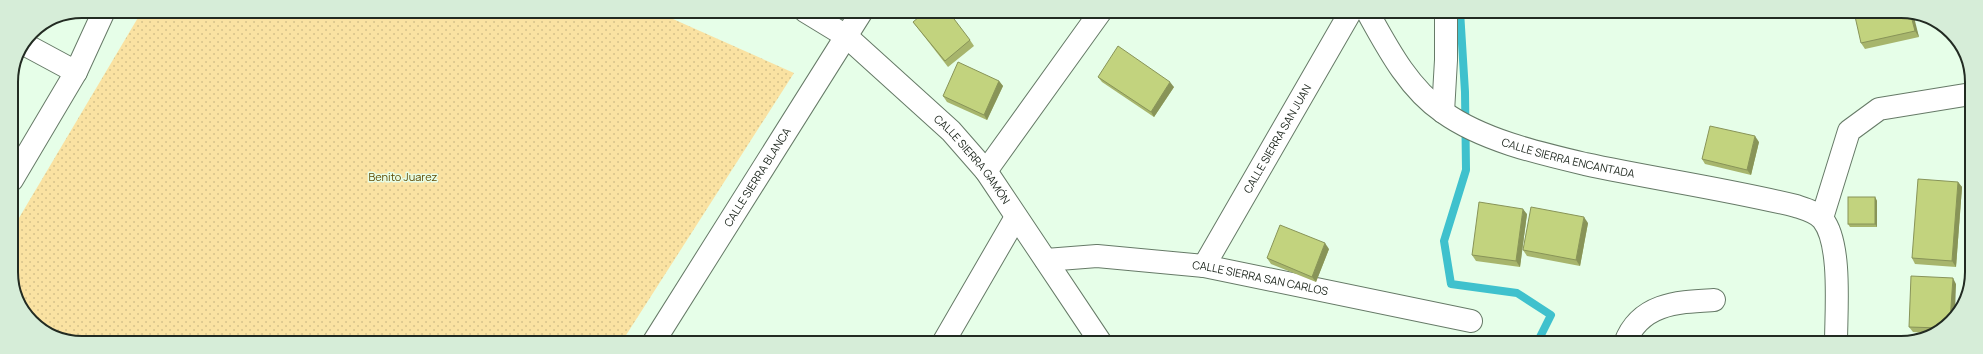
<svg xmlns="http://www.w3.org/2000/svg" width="1983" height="354" viewBox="0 0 1983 354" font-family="Manrope,sans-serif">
<defs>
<pattern id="park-dots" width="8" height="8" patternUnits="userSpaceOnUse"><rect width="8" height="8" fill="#fae2a2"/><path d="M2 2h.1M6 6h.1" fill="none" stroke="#d6c28b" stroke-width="1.8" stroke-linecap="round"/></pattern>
</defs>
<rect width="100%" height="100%" fill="#e6fee8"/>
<!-- park -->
<polygon fill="url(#park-dots)" points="142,11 655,11 794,73 621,343 72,342 35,325 13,290 13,228"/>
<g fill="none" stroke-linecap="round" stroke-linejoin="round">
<!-- stream -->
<polyline stroke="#3fc1cd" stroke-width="8" points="1460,11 1465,92 1466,170 1444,241 1451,284 1517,293 1551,315 1537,343"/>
<defs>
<g id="minor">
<path id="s1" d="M805,11l41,25 105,95 35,40 115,172"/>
<path id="s2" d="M1367,11c20,36 41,77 76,101 39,28 95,41 142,52 70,15 141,25 211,42 9,3 21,6 27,14 19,24 13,92 13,123"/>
<polyline points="24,44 76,72"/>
<polyline points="1443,112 1446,60 1446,11"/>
<polyline points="986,171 1101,11"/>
<polyline points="12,180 76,72 104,11"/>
<polyline points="1822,218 1849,131 1879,109 1971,94"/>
<path id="s3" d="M1046,260l51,-4 107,10 267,55"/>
<path id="s4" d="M1204,266l147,-255"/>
<path id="s5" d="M653,343l209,-332"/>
<polyline points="943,343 1016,217"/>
<path d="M1625,343c15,-40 53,-41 89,-43"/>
</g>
</defs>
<!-- minor casing -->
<use href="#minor" stroke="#667a67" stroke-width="24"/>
<!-- minor -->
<use href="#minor" stroke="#fff" stroke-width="22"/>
</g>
<!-- wall -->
<g fill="#a7b56c">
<polygon points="1911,12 1919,37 1865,49 1861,43"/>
<polygon points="913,22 970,40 974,46 948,67"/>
<polygon points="1098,77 1174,87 1154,117 1102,82"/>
<polygon points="999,81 1003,86 987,120 947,102 943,96"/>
<polygon points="1759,142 1751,175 1705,164 1702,159"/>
<polygon points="1958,182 1962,187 1956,267 1915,264 1912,258"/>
<polygon points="1875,197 1877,201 1877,227 1850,227 1848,224"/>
<polygon points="1527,214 1520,267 1476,261 1472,255"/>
<polygon points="1588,223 1580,266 1527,256 1523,250"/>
<polygon points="1329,249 1316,282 1271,264 1267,258"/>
<polygon points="1956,284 1948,326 1928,333 1913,332 1909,327"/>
</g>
<!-- shaded-wall -->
<g fill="#889458">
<polygon points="1910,12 1913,13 1919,37 1915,31"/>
<polygon points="999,81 1003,86 987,120 984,115"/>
<polygon points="1170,82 1174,87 1154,117 1151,112"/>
<polygon points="1755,136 1759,142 1751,175 1747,170"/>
<polygon points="1958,182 1962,187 1956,267 1952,261"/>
<polygon points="1875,197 1877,201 1877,227 1875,224"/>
<polygon points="1523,209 1527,214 1520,267 1516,261"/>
<polygon points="1584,217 1588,223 1580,266 1576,260"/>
<polygon points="1325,243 1329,249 1316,282 1312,277"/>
<polygon points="1953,278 1956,284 1955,313 1950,321"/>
</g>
<!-- building -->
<g fill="#c2d37e" stroke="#889458">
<polygon points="926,11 948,11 970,40 945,61 913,22"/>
<polygon points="1854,12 1910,12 1915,31 1861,43"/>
<polygon points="1118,46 1170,82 1151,112 1098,77"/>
<polygon points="958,62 999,81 984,115 943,96"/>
<polygon points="1710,126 1755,136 1747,170 1702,159"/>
<polygon points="1918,179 1958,182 1952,261 1912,258"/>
<rect x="1848" y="197" width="27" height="27"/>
<polygon points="1479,202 1523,209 1516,261 1472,255"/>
<polygon points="1531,207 1584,217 1576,260 1523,250"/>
<polygon points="1280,225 1325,243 1312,277 1267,258"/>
<polygon points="1911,276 1953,278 1950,321 1948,326 1941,328 1909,327"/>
</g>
<g text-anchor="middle" stroke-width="3" stroke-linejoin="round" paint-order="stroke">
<!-- street labels -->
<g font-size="11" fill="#222b22" stroke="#e6fee8">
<text dy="4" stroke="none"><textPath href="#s4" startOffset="147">CALLE SIERRA SAN JUAN</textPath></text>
<text dy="4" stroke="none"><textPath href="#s2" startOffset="262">CALLE SIERRA ENCANTADA</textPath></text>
<text dy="4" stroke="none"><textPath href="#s1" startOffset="225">CALLE SIERRA GAMÓN</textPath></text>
<text dy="4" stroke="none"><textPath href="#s5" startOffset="196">CALLE SIERRA BLANCA</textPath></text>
<text dy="4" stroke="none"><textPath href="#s3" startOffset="216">CALLE SIERRA SAN CARLOS</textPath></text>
</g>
<!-- park labels -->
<g font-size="11" fill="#604b03" stroke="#e6fee8">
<text x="403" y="181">Benito Juarez</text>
</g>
</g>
<!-- crop -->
<path d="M0 0H1983V354H0ZM82 18H1901A64 64 0 0 1 1965 82V272A64 64 0 0 1 1901 336H82A64 64 0 0 1 18 272V82A64 64 0 0 1 82 18Z" fill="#d6edd8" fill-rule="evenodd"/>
<path fill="none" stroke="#222b22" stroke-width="2" d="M82 18H1901A64 64 0 0 1 1965 82V272A64 64 0 0 1 1901 336H82A64 64 0 0 1 18 272V82A64 64 0 0 1 82 18Z"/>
</svg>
